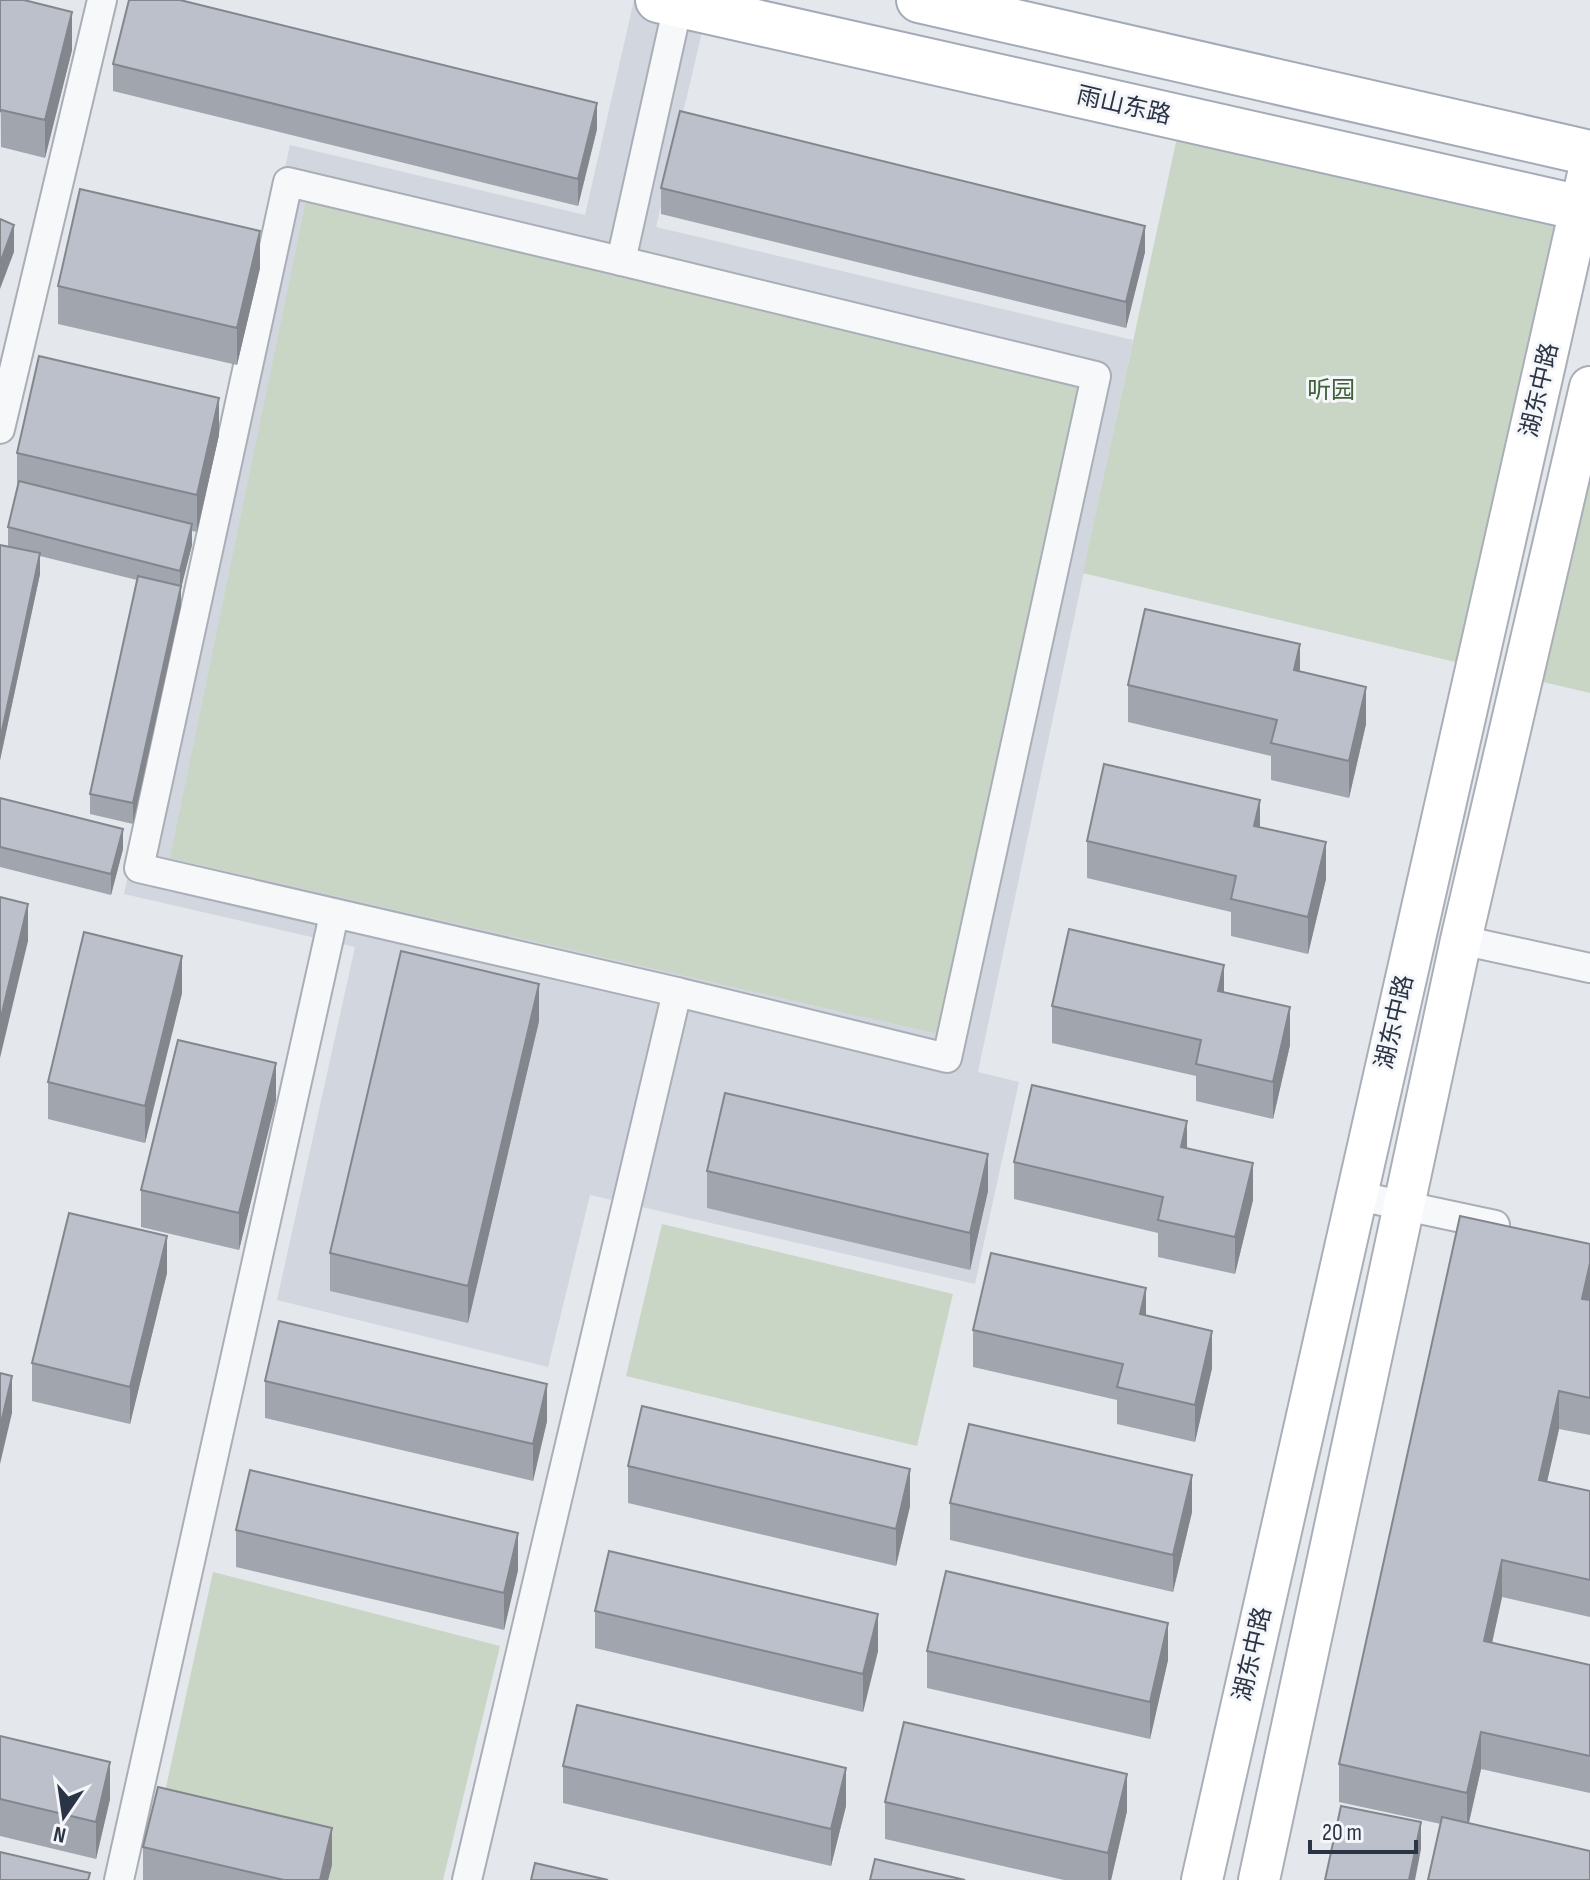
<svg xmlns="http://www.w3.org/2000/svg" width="1590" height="1880" viewBox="0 0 1590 1880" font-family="'Sofia Sans Condensed','Noto Sans SC',sans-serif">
<rect width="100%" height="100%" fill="#e4e7ec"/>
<!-- built -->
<polygon fill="#d2d6de" points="634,0 658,0 707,11 656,227 1133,340 978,1072 1019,1082 975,1284 590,1195 548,1367 277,1300 355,947 124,894 290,145 585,215"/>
<!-- green -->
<g fill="#c9d6c5">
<polygon points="1181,119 1581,207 1476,667 1083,573"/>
<polygon points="306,201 1081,386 939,1034 170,858"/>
<polygon points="1590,387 1590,693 1522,677"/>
<polygon points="662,1224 953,1294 917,1446 626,1376"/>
<polygon points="213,1572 500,1646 443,1880 328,1880 158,1824"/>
</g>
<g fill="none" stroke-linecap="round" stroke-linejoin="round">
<defs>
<g id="street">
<polyline points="621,261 288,182 139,868 677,992"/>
<polyline points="0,429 102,0"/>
<polyline points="1461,940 1590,968"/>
<polyline points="1354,1195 1495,1225"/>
<polyline points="119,1880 334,915"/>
<polyline points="467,1880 677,992 947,1058 1096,376 621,261 678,5"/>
</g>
<g id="secondary">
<polyline points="1202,1880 1590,165"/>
<polyline points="1259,1880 1461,940 1590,387"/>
</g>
<g id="primary">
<polyline points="658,0 1590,210"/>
<polyline points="919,0 1590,153"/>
</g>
</defs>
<!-- street casing -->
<use href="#street" stroke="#a9aeb7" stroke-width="32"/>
<!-- secondary casing -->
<use href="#secondary" stroke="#a9aeb7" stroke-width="44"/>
<!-- primary casing -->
<use href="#primary" stroke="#a3abb8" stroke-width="48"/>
<!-- street -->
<use href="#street" stroke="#f7f8fa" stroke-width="28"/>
<!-- secondary -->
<use href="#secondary" stroke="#fff" stroke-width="40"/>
<!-- primary -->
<use href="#primary" stroke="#fff" stroke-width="44"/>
</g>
<!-- wall -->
<g fill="#a1a5ae">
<polygon points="0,0 72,50 45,158 1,147"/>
<polygon points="113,64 597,129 578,206 113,91"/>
<polygon points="661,188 1145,252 1126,328 661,214"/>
<polygon points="260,268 237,365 58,324 58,286"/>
<polygon points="219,435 197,532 192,531 192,545 181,588 181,606 133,824 90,814 90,794 137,580 40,556 40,574 0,760 0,545 8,546 8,527 17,490 17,453"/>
<polygon points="1300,672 1366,724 1349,798 1271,780 1271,756 1128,722 1128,685"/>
<polygon points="0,798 123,849 111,895 0,867"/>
<polygon points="1260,827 1326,879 1308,954 1231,936 1231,912 1087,878 1087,841"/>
<polygon points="1224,992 1290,1045 1273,1119 1196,1101 1196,1076 1052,1043 1052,1006"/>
<polygon points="182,993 145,1143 48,1119 48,1082"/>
<polygon points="539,1021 468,1323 330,1291 330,1253"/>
<polygon points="276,1100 239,1250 141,1227 141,1190"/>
<polygon points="1187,1148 1253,1200 1235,1274 1158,1257 1158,1233 1014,1199 1014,1162"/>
<polygon points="707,1171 988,1191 970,1270 707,1208"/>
<polygon points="1590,1244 1590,1435 1559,1429 1547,1481 1590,1491 1590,1617 1502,1597 1492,1643 1590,1665 1590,1793 1481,1769 1469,1823 1441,1824 1339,1802 1339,1764"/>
<polygon points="167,1273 130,1424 32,1401 32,1363"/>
<polygon points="1146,1316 1212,1368 1195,1442 1117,1424 1117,1400 973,1367 973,1330"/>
<polygon points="265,1381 547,1421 533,1481 265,1418"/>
<polygon points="628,1466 910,1506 896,1566 628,1503"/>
<polygon points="950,1503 1192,1512 1173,1592 950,1540"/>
<polygon points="236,1530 518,1570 504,1630 236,1567"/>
<polygon points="595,1611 878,1651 863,1712 595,1648"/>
<polygon points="927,1651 1168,1660 1150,1739 927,1688"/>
<polygon points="0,1736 110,1799 96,1859 0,1836"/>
<polygon points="563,1766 846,1806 831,1866 563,1803"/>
<polygon points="885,1802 1127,1811 1111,1880 1064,1880 885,1839"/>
<polygon points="143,1847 332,1865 328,1880 143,1880"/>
</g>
<!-- shaded-wall -->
<g fill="#83868d">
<polygon points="72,12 72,50 45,158 45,120"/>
<polygon points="597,103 597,129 578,206 578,179"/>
<polygon points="14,225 14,252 0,289 0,263"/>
<polygon points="1145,226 1145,252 1126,328 1126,302"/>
<polygon points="260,231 260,268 237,365 237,328"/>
<polygon points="219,398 219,435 197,532 197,495"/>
<polygon points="192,524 192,545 181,588 181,606 133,824 133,803 180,588 180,571"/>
<polygon points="40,553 40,574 0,760 0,740"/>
<polygon points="1300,644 1300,682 1294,670"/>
<polygon points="1366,687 1366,724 1349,798 1349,761"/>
<polygon points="1260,800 1260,837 1254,826"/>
<polygon points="123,829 123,849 111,895 111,874"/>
<polygon points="1326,842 1326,879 1308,954 1308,917"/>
<polygon points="28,904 28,941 0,1058 0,1021"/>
<polygon points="182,956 182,993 145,1143 145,1106"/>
<polygon points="1224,965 1224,1002 1218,991"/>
<polygon points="539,984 539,1021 468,1323 468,1286"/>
<polygon points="1290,1007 1290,1045 1273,1119 1273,1082"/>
<polygon points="276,1063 276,1100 239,1250 239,1213"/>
<polygon points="1187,1121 1187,1158 1181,1147"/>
<polygon points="988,1154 988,1191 970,1270 970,1233"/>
<polygon points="1253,1163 1253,1200 1235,1274 1235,1237"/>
<polygon points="167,1236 167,1273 130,1424 130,1387"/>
<polygon points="1590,1263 1590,1300 1582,1336 1582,1299"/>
<polygon points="1146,1288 1146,1326 1140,1314"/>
<polygon points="1212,1331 1212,1368 1195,1442 1195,1405"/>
<polygon points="12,1376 12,1413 0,1464 0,1427"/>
<polygon points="547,1384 547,1421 533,1481 533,1444"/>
<polygon points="1559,1391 1559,1429 1539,1517 1539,1480"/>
<polygon points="910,1469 910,1506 896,1566 896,1529"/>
<polygon points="1192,1475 1192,1512 1173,1592 1173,1555"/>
<polygon points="518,1533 518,1570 504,1630 504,1593"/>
<polygon points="1502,1560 1502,1597 1484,1679 1484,1641"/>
<polygon points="878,1614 878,1651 863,1712 863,1674"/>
<polygon points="1168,1623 1168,1660 1150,1739 1150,1702"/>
<polygon points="1481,1732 1481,1769 1467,1830 1467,1793"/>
<polygon points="110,1762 110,1799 96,1859 96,1822"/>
<polygon points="846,1768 846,1806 831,1866 831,1829"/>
<polygon points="1127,1774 1127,1811 1111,1880 1108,1880 1108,1853"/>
<polygon points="1421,1822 1421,1849 1415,1880 1409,1880"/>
<polygon points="332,1828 332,1865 328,1880 320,1880"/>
</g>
<!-- building -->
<g fill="#bbc0ca" stroke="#83868d" stroke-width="2">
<polygon points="0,0 24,0 72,12 45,120 1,110 0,112"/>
<polygon points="129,0 180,0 597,103 578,179 113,64"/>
<polygon points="680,111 1145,226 1126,302 661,188"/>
<polygon points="80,189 260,231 237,328 58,286"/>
<polygon points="0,219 14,225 0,263"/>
<polygon points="39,356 219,398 197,495 17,453"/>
<polygon points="19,481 192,524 180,571 8,527"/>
<polygon points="0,545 40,553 0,740"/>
<polygon points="138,576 181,586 133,803 90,794"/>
<polygon points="1145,609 1300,644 1294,670 1366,687 1349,761 1271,743 1277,720 1128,685"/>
<polygon points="1104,764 1260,800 1254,826 1326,842 1308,917 1231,899 1236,876 1087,841"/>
<polygon points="0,798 123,829 111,874 0,847"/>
<polygon points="0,897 28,904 0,1021"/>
<polygon points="1069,929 1224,965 1218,991 1290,1007 1273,1082 1196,1064 1201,1040 1052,1006"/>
<polygon points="84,932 182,956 145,1106 48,1082"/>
<polygon points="401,951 539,984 468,1286 330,1253"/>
<polygon points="178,1040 276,1063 239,1213 141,1190"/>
<polygon points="1032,1085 1187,1121 1181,1147 1253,1163 1235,1237 1158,1220 1163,1197 1014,1162"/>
<polygon points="725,1093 988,1154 970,1233 707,1171"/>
<polygon points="69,1213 167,1236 130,1387 32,1363"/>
<polygon points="1460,1216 1590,1244 1590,1263 1582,1299 1590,1300 1590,1398 1559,1391 1539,1480 1590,1491 1590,1580 1502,1560 1484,1641 1590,1665 1590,1756 1481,1732 1467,1793 1339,1764"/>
<polygon points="991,1253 1146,1288 1140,1314 1212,1331 1195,1405 1117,1387 1123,1364 973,1330"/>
<polygon points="279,1321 547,1384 533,1444 265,1381"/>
<polygon points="0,1373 12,1376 0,1427"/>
<polygon points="642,1406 910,1469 896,1529 628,1466"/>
<polygon points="969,1424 1192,1475 1173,1555 950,1503"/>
<polygon points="250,1470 518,1533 504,1593 236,1530"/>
<polygon points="609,1551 878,1614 863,1674 595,1611"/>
<polygon points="946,1571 1168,1623 1150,1702 927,1651"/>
<polygon points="577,1705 846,1768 831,1829 563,1766"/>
<polygon points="904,1722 1127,1774 1108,1853 885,1802"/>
<polygon points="0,1736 110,1762 96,1822 0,1799"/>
<polygon points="158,1787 332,1828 320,1880 284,1880 143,1847"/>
<polygon points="1341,1806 1421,1822 1409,1880 1325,1880"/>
<polygon points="1442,1817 1590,1851 1590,1880 1428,1880"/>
<polygon points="0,1852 90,1873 88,1880 0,1880"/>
<polygon points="875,1859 965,1880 870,1880"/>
<polygon points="535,1863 608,1880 531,1880"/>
</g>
<g text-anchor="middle" stroke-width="6" stroke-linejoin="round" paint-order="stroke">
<!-- street labels -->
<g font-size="24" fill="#2b3445" stroke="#f4f6f9">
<text transform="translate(1124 105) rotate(13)" y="8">雨山东路</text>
<text transform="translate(1539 390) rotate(-77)" y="8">湖东中路</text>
<text transform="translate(1394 1022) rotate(-77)" y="8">湖东中路</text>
<text transform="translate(1252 1654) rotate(-77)" y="8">湖东中路</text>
</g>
<!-- park labels -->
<g font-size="24" fill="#3f6138" stroke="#f4f6f9">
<text x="1331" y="398">听园</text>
</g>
</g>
<!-- north arrow -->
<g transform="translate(64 1816) rotate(193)" stroke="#f4f6f9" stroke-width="6" paint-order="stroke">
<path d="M0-6L14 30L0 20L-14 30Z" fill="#2b3445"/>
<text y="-12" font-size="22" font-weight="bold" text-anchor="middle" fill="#2b3445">N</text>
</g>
<!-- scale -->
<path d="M1310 1840v12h106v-12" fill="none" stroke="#2b3445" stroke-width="4"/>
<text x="1322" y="1840" font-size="24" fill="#2b3445" stroke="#f4f6f9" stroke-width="6" paint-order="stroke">20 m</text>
</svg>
